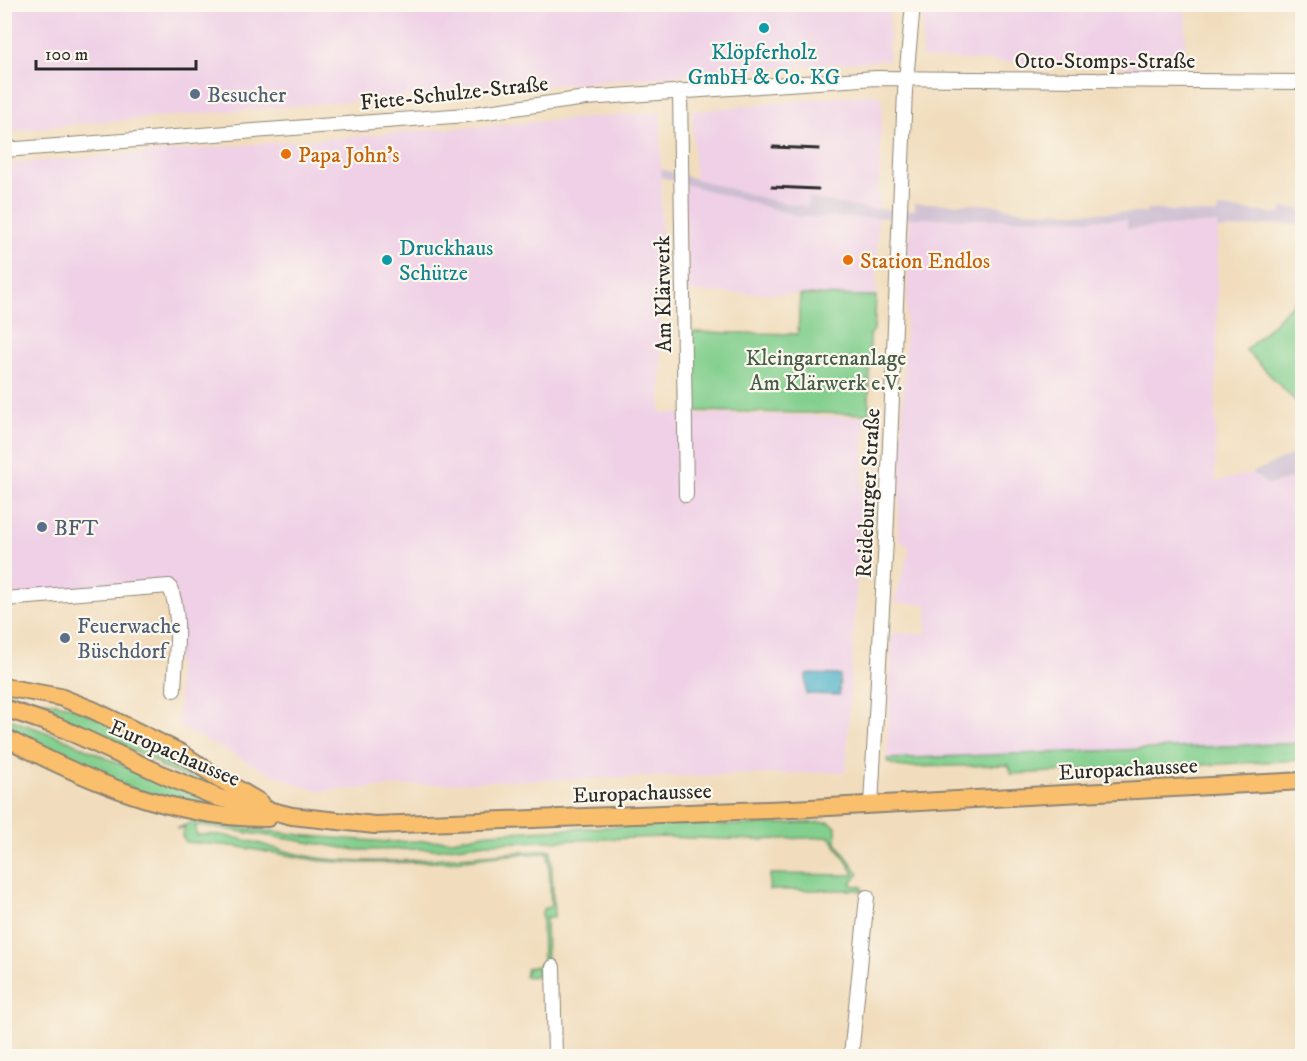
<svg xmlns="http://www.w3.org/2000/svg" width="1307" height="1061" viewBox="0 0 1307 1061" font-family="'IM FELL DW Pica',serif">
<rect width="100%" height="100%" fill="#fbf7ec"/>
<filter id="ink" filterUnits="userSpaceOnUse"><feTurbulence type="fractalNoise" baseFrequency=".0167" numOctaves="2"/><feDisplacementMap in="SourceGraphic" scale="12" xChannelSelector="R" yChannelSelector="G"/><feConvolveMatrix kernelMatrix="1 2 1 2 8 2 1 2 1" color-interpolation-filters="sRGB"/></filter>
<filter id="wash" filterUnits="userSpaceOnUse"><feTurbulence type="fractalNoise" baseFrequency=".008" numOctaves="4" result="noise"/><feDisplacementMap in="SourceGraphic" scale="24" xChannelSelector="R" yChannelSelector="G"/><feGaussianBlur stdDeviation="1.35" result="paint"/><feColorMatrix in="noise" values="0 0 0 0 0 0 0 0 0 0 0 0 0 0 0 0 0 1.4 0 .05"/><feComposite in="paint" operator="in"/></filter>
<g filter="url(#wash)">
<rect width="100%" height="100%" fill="#f1ddbd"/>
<!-- built -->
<g fill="#efd0e6">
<polygon points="4,5 890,4 890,5 888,60 501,89 90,123 5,132"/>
<polygon points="923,5 1186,5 1185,70 922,58"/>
<polygon points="874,94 882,99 876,296 688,292 684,187 695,181 692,111"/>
<polygon points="661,112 661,413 866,417 846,772 492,781 319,791 295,784 266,771 179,727 175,586 5,599 5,164"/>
<polygon points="910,218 1127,220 1128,229 1218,223 1215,482 1252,473 1268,485 1302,475 1302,743 887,759 892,633 926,634 927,604 894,603 910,548 898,538"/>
</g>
<!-- industrial -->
<g fill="#cdbed2">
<polygon points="661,169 766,199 807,207 809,198 868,209 915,210 915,203 991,204 1024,211 1146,213 1146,209 1217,214 1218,208 1282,214 1282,208 1302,209 1302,224 1280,224 1218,230 1217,223 1127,229 1127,220 801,217 661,177"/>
<polygon points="1302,450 1302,475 1268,485 1252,473"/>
</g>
<!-- green -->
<g fill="#83cf8e" stroke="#577d5c" stroke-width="1.5">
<polygon points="800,295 876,296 874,330 870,335 869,414 687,411 688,332 798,334"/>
<polygon points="1302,295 1302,408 1246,350"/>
<polygon points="4,693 70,706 166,750 244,799 160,767 161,764 66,719 5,699"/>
<polygon points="4,717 65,739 154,780 155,778 249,815 134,790 5,732"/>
<polygon points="1302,743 1302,760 1011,774 1009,765 901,767 888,763 887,759"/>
<path d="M195,821l113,15 80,6 64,-2 37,-7 171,-9 90,1 79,-3 7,5v15l23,32 -7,7v4l10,2 2,6 -6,-3h-89l1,-16 83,1v-4l-23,-34 -74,3 -92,-3 -176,6 -48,6 -83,1 -158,-25 -4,2 1,8c7,0 16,-1 23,0 36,4 71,21 108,24 76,7 149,-5 224,-9l3,68h-8l1,50 -9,1v7l-13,1 2,-9 11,-2 5,-5 -1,-49 2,-4h4l3,-3 -3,-52 -41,2 -60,7 -92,1 -33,-2 -89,-15 -47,-4 -4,-6 3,-9 -9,2z"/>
</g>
<!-- water -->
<polygon fill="#4ab0c9" stroke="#3a6e7a" stroke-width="1.5" points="806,674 840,675 839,695 806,694"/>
</g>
<g filter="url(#ink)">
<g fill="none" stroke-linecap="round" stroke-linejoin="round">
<defs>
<g id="minor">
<polyline points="680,91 686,495"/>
<polyline points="4,150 466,115 586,98 876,78 1302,82"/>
<path d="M4,599l165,-13c14,27 6,73 5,104"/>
<polyline points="871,804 886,539 905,91 913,4"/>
<polyline points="553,967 555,1056"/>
<polyline points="851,1056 867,897"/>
</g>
<g id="major">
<polyline points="4,687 60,697 93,710 181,753 217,777 261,803"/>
<polyline points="4,708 57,726 168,777 219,798 292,816 375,825 792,809 1302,781"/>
<path d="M4,737c81,43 170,82 264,81"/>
</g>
</defs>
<!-- minor casing -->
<use href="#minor" stroke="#8e8474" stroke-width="16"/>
<!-- major casing -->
<use href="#major" stroke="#8e8474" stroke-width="20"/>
<!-- minor -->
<use href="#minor" stroke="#fff" stroke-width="14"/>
<!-- major -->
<use href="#major" stroke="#f9bf6c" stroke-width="16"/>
<!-- rail -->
<g stroke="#2b2b2b" stroke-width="3">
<polyline points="773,147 819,149"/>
<polyline points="772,187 818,189"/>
</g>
</g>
</g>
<!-- markers -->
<g fill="#0f9aa8" stroke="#fbf7ec" stroke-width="2">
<circle cx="764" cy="28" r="6"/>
<circle cx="387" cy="260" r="6"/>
</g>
<g fill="#5c6f8a" stroke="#fbf7ec" stroke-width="2">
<circle cx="195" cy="94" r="6"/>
<circle cx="42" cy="527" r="6"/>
<circle cx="65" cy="638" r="6"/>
</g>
<g fill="#e8710a" stroke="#fbf7ec" stroke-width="2">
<circle cx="286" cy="154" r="6"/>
<circle cx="848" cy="260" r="6"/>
</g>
<g text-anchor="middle" stroke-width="4.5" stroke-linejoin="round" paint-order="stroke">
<!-- culture labels -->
<g font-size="22" fill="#0d838f" stroke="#fbf7ec">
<text x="764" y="59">Klöpferholz<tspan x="764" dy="25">GmbH &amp; Co. KG</tspan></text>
<text x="399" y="255" text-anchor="start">Druckhaus<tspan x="399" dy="25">Schütze</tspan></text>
</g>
<!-- street labels -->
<g font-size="22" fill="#2b2b2b" stroke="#fbf7ec">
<text x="1105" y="68">Otto-Stomps-Straße</text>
<text transform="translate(454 92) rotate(-6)" y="8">Fiete-Schulze-Straße</text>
<text transform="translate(662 294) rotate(-91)" y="8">Am Klärwerk</text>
<text transform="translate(867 493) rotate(-87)" y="8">Reideburger Straße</text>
<text transform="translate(175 752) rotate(23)" y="8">Europachaussee</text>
<text transform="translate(1128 768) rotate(-3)" y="8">Europachaussee</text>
<text transform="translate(642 792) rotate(-2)" y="8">Europachaussee</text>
</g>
<!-- service labels -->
<g font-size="22" fill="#4e5e75" stroke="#fbf7ec" text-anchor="start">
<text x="207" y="102">Besucher</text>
<text x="54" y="535">BFT</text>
<text x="77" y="633">Feuerwache<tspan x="77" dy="25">Büschdorf</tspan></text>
</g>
<!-- food labels -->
<g font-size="22" fill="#c56008" stroke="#fbf7ec" text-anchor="start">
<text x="298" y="162">Papa John's</text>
<text x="860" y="268">Station Endlos</text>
</g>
<!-- park labels -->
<g font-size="22" fill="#455c49" stroke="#fbf7ec">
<text x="826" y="365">Kleingartenanlage<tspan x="826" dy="25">Am Klärwerk e.V.</tspan></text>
</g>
</g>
<!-- margin -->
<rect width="1307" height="1061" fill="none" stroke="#fbf7ec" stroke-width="24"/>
<!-- scale -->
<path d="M36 60v9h160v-9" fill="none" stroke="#2b2b2b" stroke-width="3"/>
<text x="45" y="60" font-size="18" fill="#2b2b2b" stroke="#fbf7ec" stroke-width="4.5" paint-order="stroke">100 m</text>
</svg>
